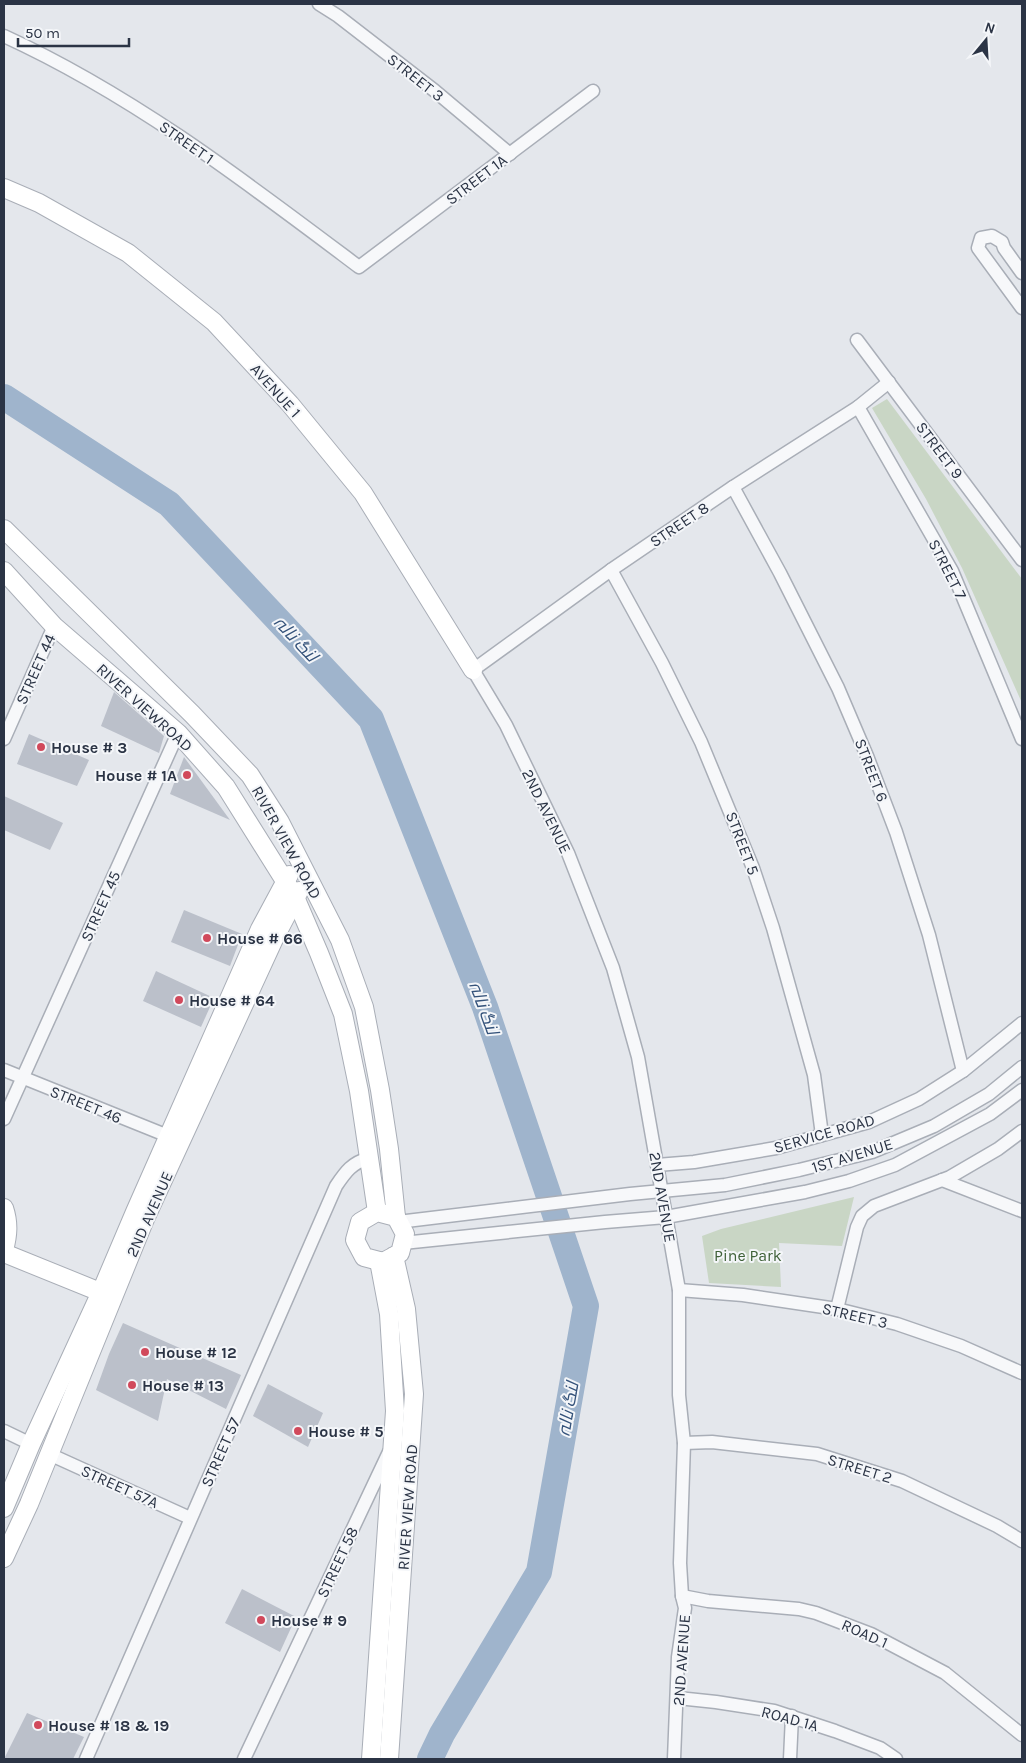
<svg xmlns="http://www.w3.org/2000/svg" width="1026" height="1763" viewBox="0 0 1026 1763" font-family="Karla,Cairo,sans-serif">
<rect width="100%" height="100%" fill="#e4e7ec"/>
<!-- green -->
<g fill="#c9d6c5">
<polygon points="887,399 1022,579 1022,703 962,568 926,499 872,408"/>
<polygon points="854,1197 842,1246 779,1243 781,1287 709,1283 702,1236 721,1229"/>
</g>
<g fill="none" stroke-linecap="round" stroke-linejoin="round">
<!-- river -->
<polyline stroke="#9fb4cc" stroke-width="26" points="4,397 169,504 371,719 485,1007 586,1306 539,1572 442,1734 430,1759"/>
</g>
<!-- building -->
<g fill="#bbc0ca">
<polygon points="114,692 164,736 159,753 101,726"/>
<polygon points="29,734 89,760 77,786 17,764"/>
<polygon points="184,757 230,820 170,794"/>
<polygon points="4,796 63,823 50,850 4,830"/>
<polygon points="184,910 242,934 230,966 171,942"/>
<polygon points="156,971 214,998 201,1027 143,1001"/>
<polygon points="123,1323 241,1375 226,1409 167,1379 158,1421 96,1390 109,1354"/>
<polygon points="268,1384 323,1413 308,1447 253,1416"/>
<polygon points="242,1589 296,1617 280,1652 225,1623"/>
<polygon points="27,1713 84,1737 73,1759 4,1759"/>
</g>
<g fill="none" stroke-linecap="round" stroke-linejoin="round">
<defs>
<g id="street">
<polyline points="319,4 338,16 435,91 510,154"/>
<path d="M4,36c129,59 242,146 355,231l234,-176"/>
<polyline points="1022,273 1004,248 1002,242 992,236 981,238 978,248 1022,308"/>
<polyline points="857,340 1022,560"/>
<polyline points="858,407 952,571 1022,739"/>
<polyline points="733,487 780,573 838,688 867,756 896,832 929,935 963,1071"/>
<polyline points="611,570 662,663 701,742 753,868 773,928 814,1075 822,1135"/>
<polyline points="4,739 54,626"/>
<polyline points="4,1070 168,1136"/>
<polyline points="4,1119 178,733"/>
<polyline points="657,1165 694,1162 776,1148 869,1122 919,1099 963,1071 1022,1023"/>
<polyline points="942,1180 1022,1211"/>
<polyline points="398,1222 630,1194 725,1185 799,1170 872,1152 934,1126 989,1094 1022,1067"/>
<polyline points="403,1243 605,1222 666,1217 805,1192 849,1181 895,1165 990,1114 1022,1090"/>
<polyline points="679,1290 743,1295 837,1309 897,1324 961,1346 1022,1373"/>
<polyline points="837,1309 857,1227 862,1216 874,1206 950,1177 998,1149 1022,1131"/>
<polyline points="4,1431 31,1444"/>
<polyline points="684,1443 712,1442 817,1454 902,1481 997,1526 1022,1541"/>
<polyline points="49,1454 190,1518"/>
<polyline points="682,1596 708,1601 799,1609 816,1613 871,1634 945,1673 1022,1735"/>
<polyline points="678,1698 716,1702 774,1711 835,1731 880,1748 896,1759"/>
<path d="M86,1759l250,-573c10,-15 16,-23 33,-28"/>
<polyline points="244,1759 389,1452"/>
<polyline points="674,1759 678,1657 685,1608 682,1596 680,1563 684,1443 679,1395 679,1290 638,1057 613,968 568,853 506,725 473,670 611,570 733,487 858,407 889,382"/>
<polyline points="790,1759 792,1716"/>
</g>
<g id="secondary">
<polyline points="4,188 39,203 128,253 214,322 290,404 363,493 473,670"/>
<polyline points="4,529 192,714 250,775 280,822 340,940 364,1007 380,1090 389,1149 396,1217"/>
<polyline points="4,571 54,626 178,733 226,787 295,897 319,953 343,1014 359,1091 377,1212"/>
<path d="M4,1208c5,15 4,27 0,42"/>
<polygon points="377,1212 396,1217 405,1234 400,1253 383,1262 364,1257 355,1240 360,1222"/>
<polyline points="4,1253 110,1296"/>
<polyline points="4,1508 31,1444 101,1292 135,1212 260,929 289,875"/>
<polyline points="4,1558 29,1504 145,1219 274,939 299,891"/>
<polyline points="371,1759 395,1411 389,1314 379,1261"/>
<polyline points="389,1759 414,1394 406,1309 394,1256"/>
</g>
</defs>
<!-- street casing -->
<use href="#street" stroke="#a9aeb7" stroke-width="15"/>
<!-- secondary casing -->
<use href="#secondary" stroke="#a9aeb7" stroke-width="20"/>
<!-- street -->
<use href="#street" stroke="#f7f8fa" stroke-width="12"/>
<!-- secondary -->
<use href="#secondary" stroke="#fff" stroke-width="18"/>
</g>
<!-- markers -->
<g fill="#d1495b" stroke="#f4f6f9" stroke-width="2">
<circle cx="41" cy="747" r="5"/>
<circle cx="187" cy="775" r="5"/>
<circle cx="207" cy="938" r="5"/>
<circle cx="179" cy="1000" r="5"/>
<circle cx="145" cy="1352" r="5"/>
<circle cx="132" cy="1385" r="5"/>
<circle cx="298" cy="1431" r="5"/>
<circle cx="261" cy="1620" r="5"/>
<circle cx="38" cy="1725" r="5"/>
</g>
<g text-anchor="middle" stroke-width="4" stroke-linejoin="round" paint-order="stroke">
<!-- street labels -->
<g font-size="16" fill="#2b3445" stroke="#f4f6f9">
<text transform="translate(416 77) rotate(38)" y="6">STREET 3</text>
<text transform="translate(187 142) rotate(35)" y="6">STREET 1</text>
<text transform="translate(476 179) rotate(-37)" y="6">STREET 1A</text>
<text transform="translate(276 390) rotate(48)" y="6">AVENUE 1</text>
<text transform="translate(940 450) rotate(53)" y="6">STREET 9</text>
<text transform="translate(679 524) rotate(-34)" y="6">STREET 8</text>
<text transform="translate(948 569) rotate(63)" y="6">STREET 7</text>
<text transform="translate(35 669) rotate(-66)" y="6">STREET 44</text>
<text transform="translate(145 707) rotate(42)" y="6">RIVER VIEWROAD</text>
<text transform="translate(872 770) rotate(69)" y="6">STREET 6</text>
<text transform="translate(547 811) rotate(64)" y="6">2ND AVENUE</text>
<text transform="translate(287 842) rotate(61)" y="6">RIVER VIEW ROAD</text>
<text transform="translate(743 843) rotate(69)" y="6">STREET 5</text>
<text transform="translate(100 906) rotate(-66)" y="6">STREET 45</text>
<text transform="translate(86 1104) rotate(22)" y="6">STREET 46</text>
<text transform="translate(824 1133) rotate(-16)" y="6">SERVICE ROAD</text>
<text transform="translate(852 1155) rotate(-17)" y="6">1ST AVENUE</text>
<text transform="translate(663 1197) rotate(80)" y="6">2ND AVENUE</text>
<text transform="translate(149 1214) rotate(-66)" y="6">2ND AVENUE</text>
<text transform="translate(855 1315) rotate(13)" y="6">STREET 3</text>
<text transform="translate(220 1452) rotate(-66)" y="6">STREET 57</text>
<text transform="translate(860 1468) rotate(17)" y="6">STREET 2</text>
<text transform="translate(120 1486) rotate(24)" y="6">STREET 57A</text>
<text transform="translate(407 1507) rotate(-86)" y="6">RIVER VIEW ROAD</text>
<text transform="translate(337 1562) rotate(-65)" y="6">STREET 58</text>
<text transform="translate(865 1633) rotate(24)" y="6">ROAD 1</text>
<text transform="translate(681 1660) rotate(-86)" y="6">2ND AVENUE</text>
<text transform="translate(790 1718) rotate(15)" y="6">ROAD 1A</text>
</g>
<!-- poi labels -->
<g font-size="16" font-weight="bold" fill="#2b3445" stroke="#f4f6f9" text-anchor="start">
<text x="51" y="753">House # 3</text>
<text x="177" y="781" text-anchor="end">House # 1A</text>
<text x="217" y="944">House # 66</text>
<text x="189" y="1006">House # 64</text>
<text x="155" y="1358">House # 12</text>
<text x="142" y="1391">House # 13</text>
<text x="308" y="1437">House # 5</text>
<text x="271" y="1626">House # 9</text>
<text x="48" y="1731">House # 18 &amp; 19</text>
</g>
<!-- park labels -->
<g font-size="16" fill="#3f6138" stroke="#f4f6f9">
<text x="748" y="1261">Pine Park</text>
</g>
<!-- water labels -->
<g font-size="18" font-style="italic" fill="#34527a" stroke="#f4f6f9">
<text transform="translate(296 639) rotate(47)" y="6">لنگ نالہ</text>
<text transform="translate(484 1008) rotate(70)" y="6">لنگ نالہ</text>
<text transform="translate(568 1409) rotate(-80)" y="6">لنگ نالہ</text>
</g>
</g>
<!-- border -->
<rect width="1026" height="1763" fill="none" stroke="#2b3445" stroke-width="10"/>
<!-- north arrow -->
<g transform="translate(986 40) rotate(18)" stroke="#f4f6f9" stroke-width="4" paint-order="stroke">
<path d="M0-4L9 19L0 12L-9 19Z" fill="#2b3445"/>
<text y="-8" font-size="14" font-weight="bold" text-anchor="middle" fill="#2b3445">N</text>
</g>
<!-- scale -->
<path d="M18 38v8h111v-8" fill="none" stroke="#2b3445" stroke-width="2.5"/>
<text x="25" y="38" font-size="15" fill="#2b3445" stroke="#f4f6f9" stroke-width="4" paint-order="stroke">50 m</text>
</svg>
